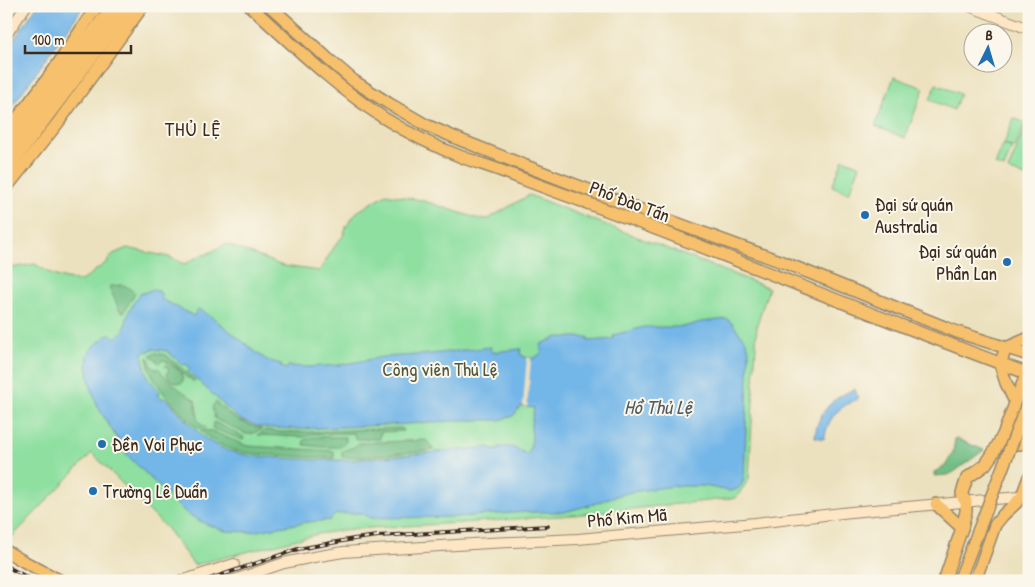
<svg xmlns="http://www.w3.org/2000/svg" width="1035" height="587" viewBox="0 0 1035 587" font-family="'Patrick Hand',sans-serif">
<rect width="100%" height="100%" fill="#fbf7ec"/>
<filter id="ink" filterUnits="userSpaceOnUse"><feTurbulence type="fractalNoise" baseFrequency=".02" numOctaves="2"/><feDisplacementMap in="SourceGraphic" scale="10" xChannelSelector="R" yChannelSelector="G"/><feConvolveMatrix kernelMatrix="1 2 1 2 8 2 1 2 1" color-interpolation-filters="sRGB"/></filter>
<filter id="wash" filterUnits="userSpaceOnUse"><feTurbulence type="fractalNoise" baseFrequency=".0096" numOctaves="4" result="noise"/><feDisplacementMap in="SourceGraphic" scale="20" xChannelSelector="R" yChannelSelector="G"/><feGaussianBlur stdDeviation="1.12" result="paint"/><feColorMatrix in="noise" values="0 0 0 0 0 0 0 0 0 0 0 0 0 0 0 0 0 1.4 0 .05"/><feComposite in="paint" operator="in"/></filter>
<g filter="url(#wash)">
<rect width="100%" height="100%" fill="#ece1be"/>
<!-- green -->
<g fill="#8edfa0" stroke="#64845f">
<polygon points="894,77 924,88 905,138 875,126"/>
<polygon points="936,84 960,94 954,110 930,100"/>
<polygon points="1014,118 1025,123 1015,148 1004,144"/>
<polygon points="1028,121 1029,121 1029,178 1008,170"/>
<polygon points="1003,145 1012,148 1004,168 995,165"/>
<polygon points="843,159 860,166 849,193 832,186"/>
<polygon points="386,194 421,200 479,219 488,219 529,195 769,288 757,324 749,479 736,498 573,515 460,523 351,529 318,534 194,565 168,530 92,453 12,537 6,533 6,276 10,268 35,264 53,275 66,279 81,281 107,262 113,254 127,248 169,257 185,264 203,254 205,255 226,244 283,266 319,271 335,246 343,236 346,227 357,212"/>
</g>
<!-- forest -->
<g fill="#72be86" stroke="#567452">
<polygon points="122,285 126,286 135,293 123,313 120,311 109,287 110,286"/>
<path d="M156,353l10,2 29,25 -2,2 -4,-5 -1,2c-7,-9 -14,-15 -25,-19l-4,3 -9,-8z"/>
<path d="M148,357c4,5 1,13 11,12 9,13 23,22 36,31l3,17 -1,2 9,9 -10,-1c-16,-17 -50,-46 -48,-70z"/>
<path d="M167,364c8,3 20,9 15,19 -7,1 -14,-3 -15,-10l2,-4 -4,-3z"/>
<path d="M216,402c16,16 24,21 46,27l-10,5h-6l-31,-15 -3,-12z"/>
<polygon points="214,422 244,437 243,440 212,428"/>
<polygon points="402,428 403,431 380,432 380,439 355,439 354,433 313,434 304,437 258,435 265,430 280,432 309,432"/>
<path d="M200,430l12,1 35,15 87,5v7c-19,0 -39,-2 -58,-3 -14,-1 -29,-1 -43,-5 -12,-4 -23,-11 -33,-20z"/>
<polygon points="313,437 346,437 346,442 341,447 322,447 304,445 304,440"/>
<polygon points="955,438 984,450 954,472 948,475 934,476 934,472 945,466 953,453"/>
<polygon points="426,440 434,450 361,457 342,457 342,451 354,447 359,443"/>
</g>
<!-- water -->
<g fill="#73b6e8" stroke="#577083" fill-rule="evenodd">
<polygon points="37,6 84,6 6,115 6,51"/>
<path d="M151,290l8,1v2l4,1 -2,5 33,17 4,-7 14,8 45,36 10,7 14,4v3l6,2 1,-3 19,1 33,-2 43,-8 48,-3 60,-7v5l30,-3 -1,3 1,3 6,3h8l7,-6 -1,-8 17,-7h30v4l25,-2 1,-4 30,-8h39l18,-5 26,-3 4,3 15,19 3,9 -5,128c-2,8 -5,12 -14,13l-26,-5h-30l-43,6 -22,6 -15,6 -30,8h-38l-71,5 -85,1 -8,-5 -26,1 -6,6 -23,2 -56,10 -26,-1 -19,-7 -19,-10 -60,-59 -29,-48 -8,-23 -3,-18 1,-12 6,-8 15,-12h2l4,4 9,-8 5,-19 6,-10 5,-7zM152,349l15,2 16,14 3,-1 4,4 -2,3 46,44 9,6 14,5 12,2 31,1 107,-5 58,-4h35l13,-4 8,-10 13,2 -3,17 1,15 -4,15c-12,-7 -15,-9 -29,-8v3h-7l-1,-3 -140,13h-34l-66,-4 -23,-5 -19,-10 -7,-5 -13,-13 -24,-26 -2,2 -5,-4 2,-3 -12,-14 -5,-19v-5l2,-3 3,1z"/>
<path d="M855,389l3,10c-21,9 -29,18 -34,40l-9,-2c2,-24 18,-40 40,-48z"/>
</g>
<!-- pier -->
<polygon fill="#ece1be" points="527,358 531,358 527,407 523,406"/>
</g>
<g filter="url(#ink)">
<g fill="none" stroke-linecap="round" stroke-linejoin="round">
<defs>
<g id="secondary">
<polyline points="969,6 1029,29"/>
<polyline points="6,35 26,6"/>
<polyline points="181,581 234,564"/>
<polyline points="231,581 284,563 314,557 343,552 489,543 578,539 755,523 851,512 1029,496"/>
</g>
<g id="primary">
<path d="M250,6c43,39 85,80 134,112 24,15 52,29 78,39 19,7 39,13 58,21 39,15 79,29 118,44 131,50 260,104 391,152"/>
<polyline points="270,6 327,58 354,81 388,103 426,125 463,141 526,166 649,213 785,263 957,332 1029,355"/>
<polyline points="6,133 54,70 97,6"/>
<polyline points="6,188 57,124 143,6"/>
<polyline points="1015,402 1006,383 1000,364 1006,348 1029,338"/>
<path d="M1005,439c7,8 14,5 24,3"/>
<polyline points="936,504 962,528"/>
<polyline points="6,551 23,561 61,581"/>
<polyline points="944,581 962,528 966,511 966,501 963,498 962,493 967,478 985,465 992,455 1003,435 1029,367"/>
<polyline points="975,581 995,525 1003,515 1016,503 1022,496 1029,477"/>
</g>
<g id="highway">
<polyline points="6,147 39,107 114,6"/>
<polyline points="6,169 97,48 129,6"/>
</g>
</defs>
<!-- secondary casing -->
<use href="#secondary" stroke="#94866e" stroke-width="12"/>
<!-- primary casing -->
<use href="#primary" stroke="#94866e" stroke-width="14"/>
<!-- highway casing -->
<use href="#highway" stroke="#94866e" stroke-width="16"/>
<!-- secondary -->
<use href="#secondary" stroke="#fce6c4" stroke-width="10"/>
<!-- primary -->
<use href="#primary" stroke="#f7c06c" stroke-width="11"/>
<!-- highway -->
<use href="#highway" stroke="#f7c06c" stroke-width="14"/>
<defs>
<g id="rail">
<polyline points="6,566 34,581"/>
<polyline points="204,581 298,549 354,539 378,536 548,526"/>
</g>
</defs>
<!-- rail casing -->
<use href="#rail" stroke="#3b2a1e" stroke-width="4"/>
<!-- rail -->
<use href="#rail" stroke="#fbf7ec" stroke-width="2" stroke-dasharray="5.5" stroke-linecap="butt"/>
<defs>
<polyline id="primary-bridge" points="959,581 1029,399"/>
</defs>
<!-- primary-bridge casing -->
<use href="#primary-bridge" stroke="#94866e" stroke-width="14" stroke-linecap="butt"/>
<!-- primary-bridge -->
<use href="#primary-bridge" stroke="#f7c06c" stroke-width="11"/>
</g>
</g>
<!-- markers -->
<g fill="#1f6fb2" stroke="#fbf7ec" stroke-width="2">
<circle cx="865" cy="215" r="5"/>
<circle cx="1007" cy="262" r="5"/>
<circle cx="102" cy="444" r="5"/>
<circle cx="93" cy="491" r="5"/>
</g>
<g text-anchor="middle" stroke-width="4" stroke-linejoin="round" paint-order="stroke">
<!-- street labels -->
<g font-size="19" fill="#3b2a1e" stroke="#fbf7ec">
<text transform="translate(630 201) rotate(21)" y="7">Phố Đào Tấn</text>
<text transform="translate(627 517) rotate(-5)" y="7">Phố Kim Mã</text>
</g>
<!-- poi labels -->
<g font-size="19" fill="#3b2a1e" stroke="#fbf7ec" text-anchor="start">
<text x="875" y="211">Đại sứ quán<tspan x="875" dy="22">Australia</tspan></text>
<text x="997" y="258" text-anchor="end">Đại sứ quán<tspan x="997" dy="22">Phần Lan</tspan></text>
<text x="112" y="451">Đền Voi Phục</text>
<text x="103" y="498">Trường Lê Duẩn</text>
</g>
<!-- park labels -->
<g font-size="19" fill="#50573e" stroke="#fbf7ec">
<text x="440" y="376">Công viên Thủ Lệ</text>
</g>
<!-- neighbourhood labels -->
<g font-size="20" letter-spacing="1" fill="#3b2a1e" stroke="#fbf7ec">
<text x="193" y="136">THỦ LỆ</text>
</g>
<!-- water labels -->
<g font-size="20" font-style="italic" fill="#4f5b65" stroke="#fbf7ec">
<text x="658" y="414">Hồ Thủ Lệ</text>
</g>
</g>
<!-- margin -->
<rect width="1035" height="587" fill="none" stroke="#fbf7ec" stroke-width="25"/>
<!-- north arrow -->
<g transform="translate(988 48) rotate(5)"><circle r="24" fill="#fbf7ec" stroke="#aea59a"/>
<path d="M0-4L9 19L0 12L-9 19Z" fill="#1f6fb2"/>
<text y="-8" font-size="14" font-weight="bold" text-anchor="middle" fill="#3b2a1e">B</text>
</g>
<!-- scale -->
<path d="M25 45v8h106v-8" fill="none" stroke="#3b2a1e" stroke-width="2.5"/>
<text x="32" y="45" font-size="15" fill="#3b2a1e" stroke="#fbf7ec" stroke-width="4" paint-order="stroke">100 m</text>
</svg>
